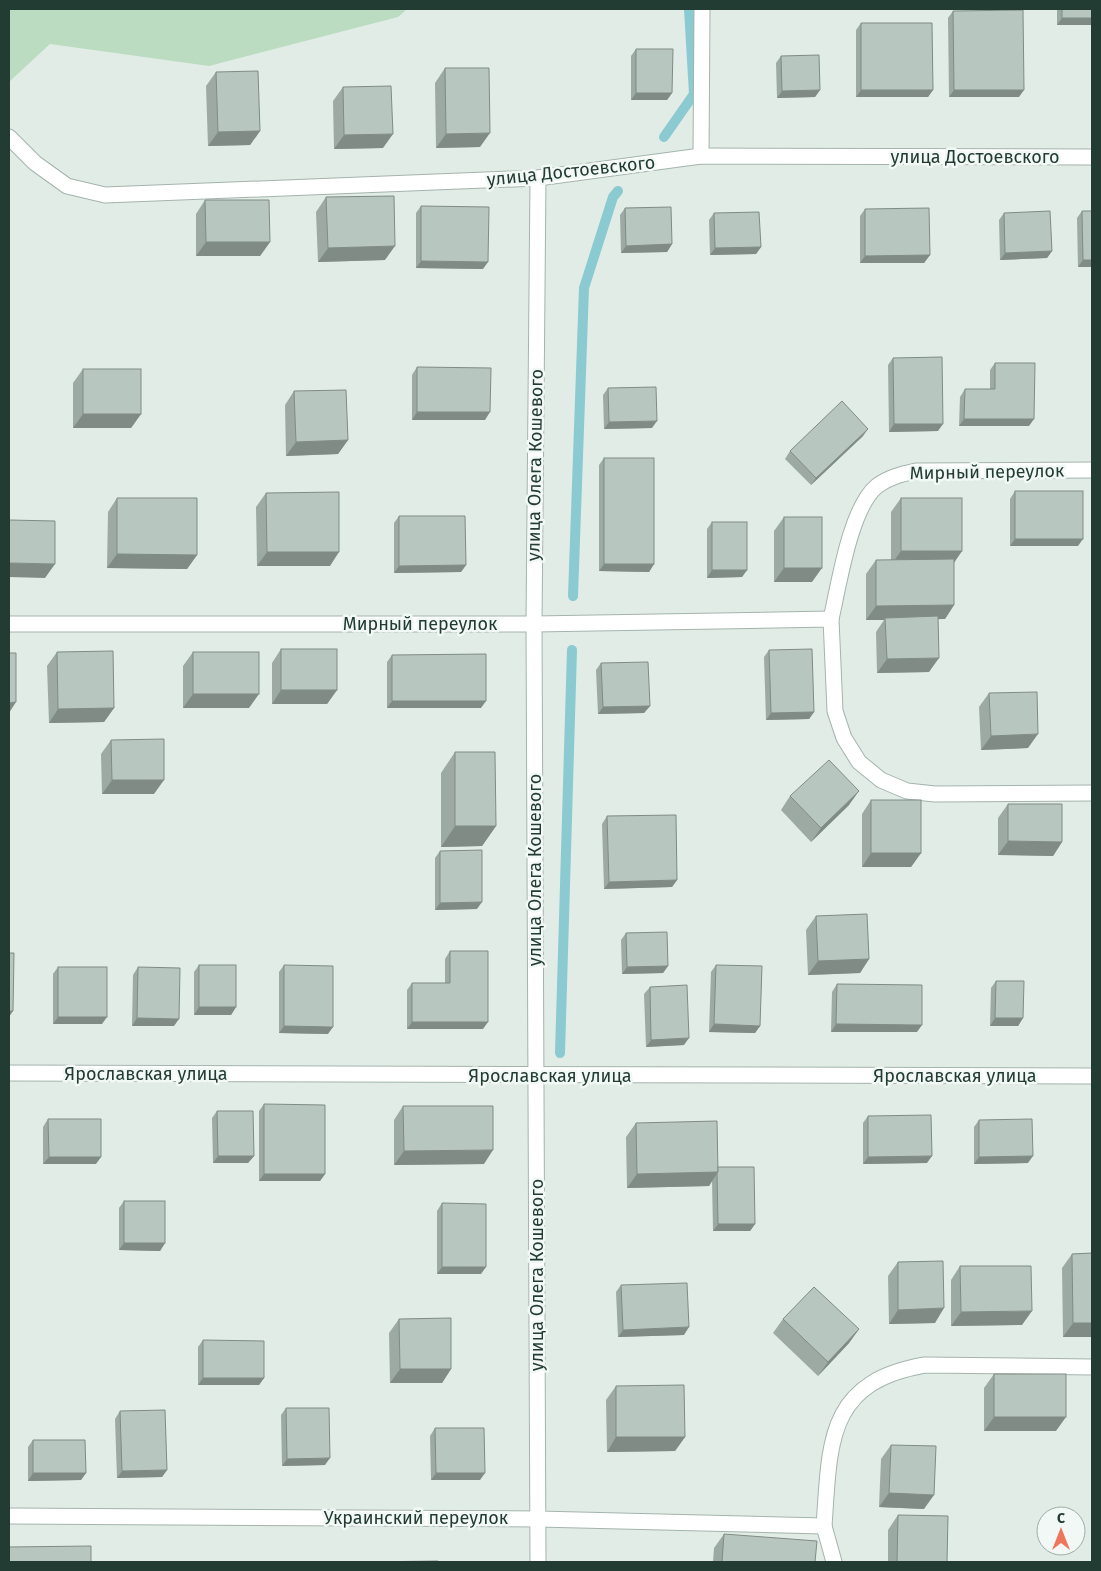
<svg xmlns="http://www.w3.org/2000/svg" width="1101" height="1571" viewBox="0 0 1101 1571" font-family="'Fira Sans',sans-serif">
<rect width="100%" height="100%" fill="#e1ece6"/>
<!-- green -->
<polygon fill="#bbdcc1" points="9,9 407,9 398,17 209,66 50,44 9,82"/>
<g fill="none" stroke-linecap="round" stroke-linejoin="round">
<!-- stream -->
<g stroke="#8acad0" stroke-width="10">
<polyline points="664,137 694,94 689,9"/>
<polyline points="573,596 584,288 613,197 618,191"/>
<polyline points="560,1053 572,650"/>
</g>
<defs>
<polyline id="lane" points="701,156 702,9"/>
<g id="street">
<polyline points="9,137 35,163 67,186 105,195 538,178 701,156 1092,157"/>
<path d="M831,619c8,-34 19,-111 46,-133 12,-9 25,-12 39,-15l176,-1"/>
<polyline points="9,624 534,624 831,619 835,711 844,738 859,762 881,780 907,791 935,794 1092,793"/>
<polyline points="9,1073 1092,1076"/>
<path d="M9,1516l529,3 286,7c6,-83 2,-144 101,-161l167,2"/>
<polyline points="824,1526 834,1562"/>
<polyline points="538,1562 534,624 538,178"/>
</g>
</defs>
<!-- lane casing -->
<use href="#lane" stroke="#a4b4ad" stroke-width="17"/>
<!-- street casing -->
<use href="#street" stroke="#a4b4ad" stroke-width="17"/>
<!-- lane -->
<use href="#lane" stroke="#fff" stroke-width="15"/>
<!-- street -->
<use href="#street" stroke="#fff" stroke-width="15"/>
</g>
<!-- wall -->
<g fill="#9daaa4">
<rect x="1057" y="9" width="35" height="16"/>
<polygon points="953,11 1019,97 949,97 948,18"/>
<polygon points="861,23 933,90 928,97 856,97 856,30"/>
<polygon points="636,49 672,93 667,100 631,100 631,56"/>
<polygon points="781,56 820,90 815,97 777,98 776,63"/>
<polygon points="445,68 480,147 436,148 435,83"/>
<polygon points="216,72 260,131 250,145 208,146 206,86"/>
<polygon points="343,87 383,148 334,149 333,101"/>
<polygon points="326,197 385,260 318,262 316,212"/>
<polygon points="205,200 270,242 260,256 196,256 196,214"/>
<polygon points="421,206 483,269 416,268 416,213"/>
<polygon points="625,208 672,244 667,252 621,253 620,215"/>
<polygon points="865,209 930,255 924,263 860,263 860,216"/>
<polygon points="1082,211 1092,211 1092,267 1078,267 1077,218"/>
<polygon points="714,213 761,247 756,254 710,255 709,220"/>
<polygon points="1004,213 1052,251 1047,258 1000,260 999,220"/>
<polygon points="893,358 938,431 889,432 888,365"/>
<polygon points="995,363 1029,426 959,426 960,397 965,389 990,389 990,370"/>
<polygon points="417,367 485,420 412,420 412,375"/>
<polygon points="83,369 141,414 131,428 73,428 73,383"/>
<polygon points="608,388 652,428 604,429 603,395"/>
<polygon points="294,391 348,440 338,454 286,456 285,405"/>
<polygon points="863,436 811,485 785,459 790,451"/>
<polygon points="604,458 654,564 649,572 599,571 599,465"/>
<polygon points="1015,491 1078,546 1010,546 1010,499"/>
<polygon points="266,493 330,566 257,566 256,507"/>
<polygon points="117,498 197,555 187,569 107,568 108,512"/>
<polygon points="901,498 962,551 954,563 954,605 945,619 938,619 929,672 877,673 876,632 884,620 866,620 866,574 876,560 891,560 891,512"/>
<polygon points="399,516 466,565 461,572 394,573 394,523"/>
<polygon points="784,517 812,582 774,582 774,531"/>
<polygon points="712,522 747,570 742,577 707,578 707,529"/>
<polygon points="281,649 337,690 327,704 272,704 272,663"/>
<polygon points="769,650 814,712 809,719 766,720 764,657"/>
<polygon points="57,652 114,708 104,722 49,723 47,666"/>
<polygon points="193,652 249,708 183,708 183,666"/>
<polygon points="392,655 481,708 387,708 387,662"/>
<polygon points="601,663 650,706 644,713 598,714 596,670"/>
<polygon points="989,693 1028,748 981,750 979,707"/>
<polygon points="111,740 154,794 102,794 101,754"/>
<polygon points="455,752 496,826 482,846 441,847 441,773"/>
<polygon points="790,796 849,805 811,842 781,810"/>
<polygon points="871,800 921,853 911,867 862,867 862,814"/>
<polygon points="1008,804 1062,842 1053,856 998,855 998,818"/>
<polygon points="607,816 677,880 672,887 604,889 602,824"/>
<polygon points="440,851 477,909 435,910 435,858"/>
<polygon points="816,916 869,959 860,973 808,975 806,930"/>
<polygon points="626,933 668,966 663,973 622,974 621,940"/>
<polygon points="450,951 483,1029 407,1029 407,990 412,983 445,983 445,959"/>
<polygon points="199,965 236,1007 231,1015 194,1015 194,972"/>
<polygon points="284,965 328,1034 279,1033 279,972"/>
<polygon points="716,965 760,1026 755,1033 709,1032 711,972"/>
<polygon points="58,967 102,1024 53,1024 53,974"/>
<polygon points="138,967 174,1026 132,1026 133,975"/>
<polygon points="996,981 1023,1018 1018,1026 990,1026 991,988"/>
<polygon points="837,984 917,1032 831,1032 832,992"/>
<polygon points="650,987 684,1045 646,1047 644,994"/>
<polygon points="264,1104 325,1174 320,1181 259,1181 259,1111"/>
<polygon points="403,1106 484,1164 394,1165 394,1120"/>
<polygon points="217,1111 254,1156 248,1163 213,1163 212,1118"/>
<polygon points="868,1116 927,1163 863,1164 863,1123"/>
<polygon points="48,1119 96,1164 43,1164 43,1127"/>
<polygon points="979,1120 1028,1163 974,1164 974,1127"/>
<polygon points="636,1123 718,1167 755,1224 750,1231 713,1231 712,1181 709,1186 627,1188 626,1137"/>
<polygon points="124,1201 165,1243 160,1251 119,1250 119,1208"/>
<polygon points="442,1203 481,1274 437,1274 437,1211"/>
<polygon points="1092,1253 1092,1337 1063,1337 1062,1268 1072,1254"/>
<polygon points="898,1262 935,1323 889,1324 888,1276"/>
<polygon points="960,1266 1022,1325 951,1326 951,1280"/>
<polygon points="621,1285 684,1335 618,1337 616,1292"/>
<polygon points="399,1319 451,1369 442,1383 390,1383 389,1333"/>
<polygon points="783,1319 859,1329 849,1343 818,1376 773,1333"/>
<polygon points="203,1340 264,1378 259,1385 198,1385 198,1347"/>
<polygon points="994,1374 1056,1431 984,1431 984,1388"/>
<polygon points="616,1386 685,1437 675,1451 607,1452 606,1400"/>
<polygon points="286,1408 325,1465 282,1466 281,1415"/>
<polygon points="120,1411 167,1470 162,1477 117,1478 115,1419"/>
<polygon points="435,1428 480,1480 431,1480 430,1436"/>
<polygon points="33,1440 86,1473 81,1480 28,1481 28,1447"/>
<polygon points="891,1445 924,1509 879,1507 881,1459"/>
<polygon points="898,1515 947,1562 888,1562 888,1530"/>
<polygon points="724,1534 815,1562 713,1562 714,1548"/>
</g>
<!-- shaded-wall -->
<g fill="#808b86">
<polygon points="1062,18 1092,18 1092,25 1057,25"/>
<polygon points="820,90 815,97 777,98 782,91"/>
<polygon points="861,90 933,90 928,97 856,97"/>
<polygon points="954,90 1024,90 1019,97 949,97"/>
<polygon points="636,93 672,93 667,100 631,100"/>
<polygon points="260,131 250,145 208,146 218,132"/>
<polygon points="490,133 480,147 436,148 446,134"/>
<polygon points="393,134 383,148 334,149 344,135"/>
<polygon points="206,242 270,242 260,256 196,256"/>
<polygon points="672,244 667,252 621,253 626,246"/>
<polygon points="395,246 385,260 318,262 328,248"/>
<polygon points="761,247 756,254 710,255 715,248"/>
<polygon points="1052,251 1047,258 1000,260 1005,253"/>
<polygon points="930,255 924,263 860,263 865,256"/>
<polygon points="1083,260 1092,260 1092,267 1078,267"/>
<polygon points="421,261 488,262 483,269 416,268"/>
<polygon points="417,412 490,412 485,420 412,420"/>
<polygon points="83,414 141,414 131,428 73,428"/>
<polygon points="964,419 1034,419 1029,426 959,426"/>
<polygon points="657,421 652,428 604,429 609,422"/>
<polygon points="894,424 943,424 938,431 889,432"/>
<polygon points="868,429 863,436 811,485 816,478"/>
<polygon points="348,440 338,454 286,456 296,442"/>
<polygon points="1015,539 1083,539 1078,546 1010,546"/>
<polygon points="901,551 962,551 952,565 891,565"/>
<polygon points="267,552 339,552 330,566 257,566"/>
<polygon points="117,554 197,555 187,569 107,568"/>
<polygon points="9,563 55,564 45,578 9,577"/>
<polygon points="604,564 654,564 649,572 599,571"/>
<polygon points="466,565 461,572 394,573 399,566"/>
<polygon points="784,568 822,568 812,582 774,582"/>
<polygon points="712,570 747,570 742,577 707,578"/>
<polygon points="954,605 945,619 886,620 885,618 884,620 866,620 876,606"/>
<polygon points="939,658 929,672 877,673 887,659"/>
<polygon points="281,690 337,690 327,704 272,704"/>
<polygon points="193,694 259,694 249,708 183,708"/>
<polygon points="392,701 486,701 481,708 387,708"/>
<polygon points="16,702 9,713 9,703"/>
<polygon points="650,706 644,713 598,714 603,707"/>
<polygon points="114,708 104,722 49,723 58,709"/>
<polygon points="814,712 809,719 766,720 771,713"/>
<polygon points="1038,734 1028,748 981,750 991,736"/>
<polygon points="112,780 164,780 154,794 102,794"/>
<polygon points="859,791 849,805 811,842 821,828"/>
<polygon points="455,826 496,826 482,846 441,847"/>
<polygon points="1008,841 1062,842 1053,856 998,855"/>
<polygon points="871,853 921,853 911,867 862,867"/>
<polygon points="677,880 672,887 604,889 609,882"/>
<polygon points="482,902 477,909 435,910 440,903"/>
<polygon points="869,959 860,973 808,975 818,961"/>
<polygon points="668,966 663,973 622,974 627,967"/>
<polygon points="199,1007 236,1007 231,1015 194,1015"/>
<polygon points="9,1011 13,1011 9,1017"/>
<polygon points="58,1017 107,1017 102,1024 53,1024"/>
<polygon points="137,1018 179,1019 174,1026 132,1026"/>
<polygon points="995,1018 1023,1018 1018,1026 990,1026"/>
<polygon points="412,1022 488,1022 483,1029 407,1029"/>
<polygon points="714,1024 760,1026 755,1033 709,1032"/>
<polygon points="836,1024 922,1025 917,1032 831,1032"/>
<polygon points="284,1026 333,1027 328,1034 279,1033"/>
<polygon points="689,1038 684,1045 646,1047 651,1040"/>
<polygon points="493,1150 484,1164 394,1165 404,1151"/>
<polygon points="218,1156 254,1156 248,1163 213,1163"/>
<polygon points="932,1156 927,1163 863,1164 868,1157"/>
<polygon points="1033,1156 1028,1163 974,1164 979,1157"/>
<polygon points="49,1157 101,1157 96,1164 43,1164"/>
<polygon points="718,1172 709,1186 627,1188 637,1174"/>
<polygon points="264,1174 325,1174 320,1181 259,1181"/>
<polygon points="718,1224 755,1224 750,1231 713,1231"/>
<polygon points="124,1243 165,1243 160,1251 119,1250"/>
<polygon points="442,1267 486,1267 481,1274 437,1274"/>
<polygon points="944,1308 935,1323 889,1324 898,1310"/>
<polygon points="1032,1311 1022,1325 951,1326 961,1312"/>
<polygon points="1073,1323 1092,1323 1092,1337 1063,1337"/>
<polygon points="689,1327 684,1335 618,1337 623,1330"/>
<polygon points="859,1329 849,1343 818,1376 828,1362"/>
<polygon points="400,1369 451,1369 442,1383 390,1383"/>
<polygon points="203,1378 264,1378 259,1385 198,1385"/>
<polygon points="994,1417 1066,1417 1056,1431 984,1431"/>
<polygon points="616,1437 685,1437 675,1451 607,1452"/>
<polygon points="330,1458 325,1465 282,1466 287,1459"/>
<polygon points="167,1470 162,1477 117,1478 122,1471"/>
<polygon points="33,1473 86,1473 81,1480 28,1481"/>
<polygon points="436,1473 485,1473 480,1480 431,1480"/>
<polygon points="889,1493 934,1495 924,1509 879,1507"/>
</g>
<!-- building -->
<g fill="#b7c6bf" stroke="#808b86">
<rect x="1062" y="9" width="30" height="9"/>
<polygon points="1023,10 1024,90 954,90 953,11"/>
<polygon points="861,23 932,23 933,90 861,90"/>
<polygon points="636,49 673,49 672,93 636,93"/>
<polygon points="819,55 820,90 782,91 781,56"/>
<polygon points="445,68 489,68 490,133 446,134"/>
<polygon points="258,71 260,131 218,132 216,72"/>
<polygon points="391,86 393,134 344,135 343,87"/>
<polygon points="394,196 395,246 328,248 326,197"/>
<polygon points="205,200 269,200 270,242 206,242"/>
<polygon points="421,206 489,207 488,262 421,261"/>
<polygon points="671,207 672,244 626,246 625,208"/>
<polygon points="929,208 930,255 865,256 865,209"/>
<polygon points="1050,211 1052,251 1005,253 1004,213"/>
<polygon points="1082,211 1092,211 1092,260 1083,260"/>
<polygon points="759,212 761,247 715,248 714,213"/>
<polygon points="942,357 943,424 894,424 893,358"/>
<polygon points="995,363 1035,363 1034,419 964,419 965,389 995,389"/>
<polygon points="417,367 491,368 490,412 417,412"/>
<rect x="83" y="369" width="58" height="45"/>
<polygon points="656,387 657,421 609,422 608,388"/>
<polygon points="346,390 348,440 296,442 294,391"/>
<polygon points="842,401 868,429 816,478 790,451"/>
<rect x="604" y="458" width="50" height="106"/>
<rect x="1015" y="491" width="68" height="48"/>
<polygon points="339,492 339,552 267,552 266,493"/>
<polygon points="117,498 197,498 197,555 117,554"/>
<rect x="901" y="498" width="61" height="53"/>
<polygon points="399,516 465,516 466,565 399,566"/>
<rect x="784" y="517" width="38" height="51"/>
<polygon points="9,520 55,521 55,564 9,563"/>
<rect x="712" y="522" width="35" height="48"/>
<polygon points="954,559 954,605 876,606 876,560"/>
<polygon points="938,616 939,658 887,659 885,618"/>
<rect x="281" y="649" width="56" height="41"/>
<polygon points="812,649 814,712 771,713 769,650"/>
<polygon points="113,651 114,708 58,709 57,652"/>
<rect x="193" y="652" width="66" height="42"/>
<polygon points="9,653 16,653 16,702 9,703"/>
<polygon points="486,654 486,701 392,701 392,655"/>
<polygon points="648,662 650,706 603,707 601,663"/>
<polygon points="1037,692 1038,734 991,736 989,693"/>
<polygon points="164,739 164,780 112,780 111,740"/>
<polygon points="455,752 495,752 496,826 455,826"/>
<polygon points="829,760 859,791 821,828 790,796"/>
<rect x="871" y="800" width="50" height="53"/>
<polygon points="1008,804 1062,804 1062,842 1008,841"/>
<polygon points="676,815 677,880 609,882 607,816"/>
<polygon points="482,850 482,902 440,903 440,851"/>
<polygon points="867,914 869,959 818,961 816,916"/>
<polygon points="667,932 668,966 627,967 626,933"/>
<polygon points="450,951 488,951 488,1022 412,1022 412,983 450,983"/>
<polygon points="9,953 14,953 13,1011 9,1011"/>
<rect x="199" y="965" width="37" height="42"/>
<polygon points="284,965 333,966 333,1027 284,1026"/>
<polygon points="716,965 762,966 760,1026 714,1024"/>
<rect x="58" y="967" width="49" height="50"/>
<polygon points="138,967 180,968 179,1019 137,1018"/>
<polygon points="996,981 1024,981 1023,1018 995,1018"/>
<polygon points="837,984 922,985 922,1025 836,1024"/>
<polygon points="687,985 689,1038 651,1040 650,987"/>
<polygon points="264,1104 325,1105 325,1174 264,1174"/>
<polygon points="403,1106 493,1106 493,1150 404,1151"/>
<polygon points="217,1111 253,1111 254,1156 218,1156"/>
<polygon points="931,1115 932,1156 868,1157 868,1116"/>
<polygon points="48,1119 101,1119 101,1157 49,1157"/>
<polygon points="1032,1119 1033,1156 979,1157 979,1120"/>
<polygon points="717,1121 718,1172 637,1174 636,1123"/>
<polygon points="718,1167 754,1167 755,1224 718,1224 717,1173 718,1172"/>
<rect x="124" y="1201" width="41" height="42"/>
<polygon points="442,1203 486,1204 486,1267 442,1267"/>
<polygon points="1092,1253 1092,1323 1073,1323 1072,1254"/>
<polygon points="943,1261 944,1308 898,1310 898,1262"/>
<polygon points="960,1266 1031,1266 1032,1311 961,1312"/>
<polygon points="687,1283 689,1327 623,1330 621,1285"/>
<polygon points="814,1287 859,1329 828,1362 783,1319"/>
<polygon points="451,1318 451,1369 400,1369 399,1319"/>
<polygon points="203,1340 264,1341 264,1378 203,1378"/>
<rect x="994" y="1374" width="72" height="43"/>
<polygon points="684,1385 685,1437 616,1437 616,1386"/>
<polygon points="286,1408 329,1408 330,1458 287,1459"/>
<polygon points="165,1410 167,1470 122,1471 120,1411"/>
<polygon points="435,1428 484,1428 485,1473 436,1473"/>
<polygon points="33,1440 85,1440 86,1473 33,1473"/>
<polygon points="891,1445 936,1446 934,1495 889,1493"/>
<polygon points="898,1515 948,1516 947,1562 897,1562"/>
<polygon points="724,1534 817,1541 815,1562 722,1562"/>
<polygon points="91,1546 91,1562 9,1562 9,1547"/>
<polygon points="438,1561 438,1562 363,1562"/>
</g>
<g text-anchor="middle" stroke-width="5" stroke-linejoin="round" paint-order="stroke">
<!-- street labels -->
<g font-size="18" fill="#223c33" stroke="#f2f8f5">
<text x="975" y="163">улица Достоевского</text>
<text transform="translate(571 171) rotate(-6)" y="6">улица Достоевского</text>
<text transform="translate(535 465) rotate(-89)" y="6">улица Олега Кошевого</text>
<text transform="translate(987 472) rotate(-1)" y="6">Мирный переулок</text>
<text x="420" y="630">Мирный переулок</text>
<text transform="translate(535 870) rotate(-90)" y="6">улица Олега Кошевого</text>
<text x="146" y="1080">Ярославская улица</text>
<text x="550" y="1082">Ярославская улица</text>
<text x="955" y="1082">Ярославская улица</text>
<text transform="translate(537 1275) rotate(-90)" y="6">улица Олега Кошевого</text>
<text x="416" y="1524">Украинский переулок</text>
</g>
</g>
<!-- border -->
<rect width="1101" height="1571" fill="none" stroke="#223c33" stroke-width="20"/>
<!-- north arrow -->
<g transform="translate(1061 1531)"><circle r="24" fill="#f2f8f5" stroke="#9fada7"/>
<path d="M0-4L9 19L0 12L-9 19Z" fill="#ef765c"/>
<text y="-8" font-size="14" font-weight="bold" text-anchor="middle" fill="#223c33">С</text>
</g>
</svg>
